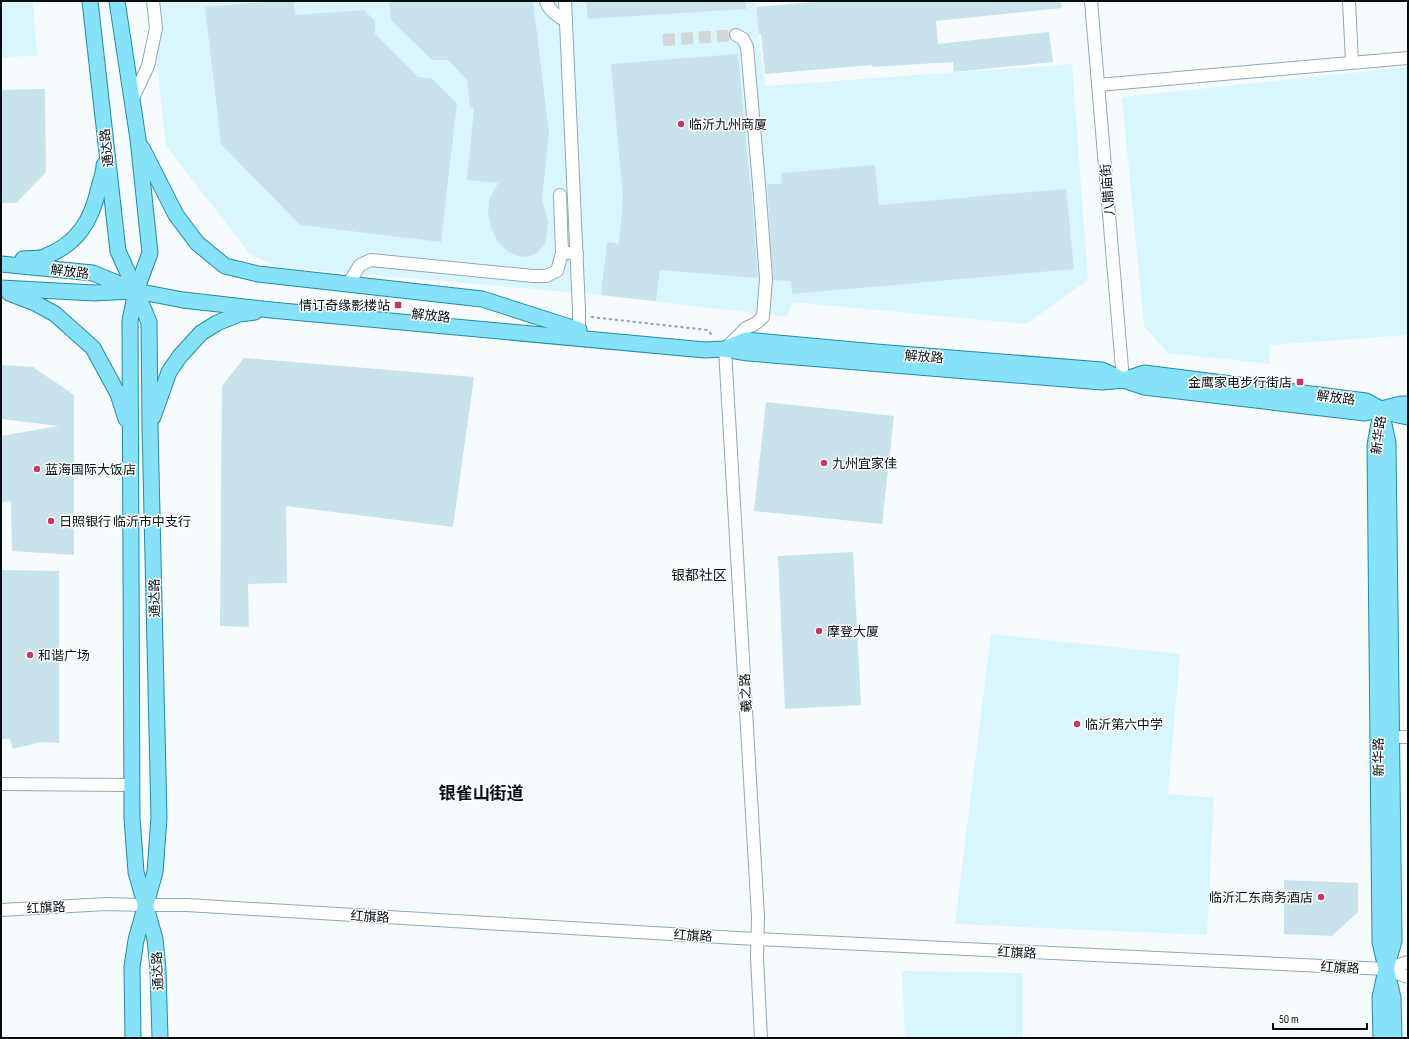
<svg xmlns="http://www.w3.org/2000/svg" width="1409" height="1039" viewBox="0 0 1409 1039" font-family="'Sofia Sans Condensed','Noto Sans SC',sans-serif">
<rect width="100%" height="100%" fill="#f6fbfd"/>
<!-- built -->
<g fill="#d9f6ff">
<polygon points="1,1 33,1 37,55 1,58"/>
<polygon points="150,1 755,1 765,86 1072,64 1088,280 1026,324 792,302 787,317 591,294 277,267 250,254 166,146"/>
<polygon points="1408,67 1408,335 1269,345 1270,364 1168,353 1144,326 1122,97"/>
<polygon points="991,634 1180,654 1168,794 1214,798 1207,935 955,924"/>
<polygon points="902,971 1023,973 1023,1038 905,1038"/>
</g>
<!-- building -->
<g fill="#c8e3eb">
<polygon points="274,1 294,1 295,15 364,10 375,21 375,34 418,77 431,78 457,103 441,242 300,225 221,144 205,7"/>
<polygon points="389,1 533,1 549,132 542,200 548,221 547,232 545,244 537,253 528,257 518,256 507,251 498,242 491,228 488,214 489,200 498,183 467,180 474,108 470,107 467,80 448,60 432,60 391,20"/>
<polygon points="586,1 746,1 746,9 588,19"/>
<polygon points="826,1 1061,1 1062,8 936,21 938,44 1049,32 1053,62 954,72 953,62 872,67 872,65 765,74 761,34 759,34 756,7"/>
<polygon points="738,54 750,184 751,184 758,278 660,270 656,301 601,295 607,242 619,244 623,198 611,64"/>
<polygon points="45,89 46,172 16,203 1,203 1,90"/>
<polygon points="875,165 879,205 1066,189 1074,269 792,294 791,281 773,280 767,184 782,184 781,173"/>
<polygon points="244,358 474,377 453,527 286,506 287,583 248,584 249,627 220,626 222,386"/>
<polygon points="1,365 33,367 74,395 74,555 12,551 11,501 1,502 1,436 59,426 1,419"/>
<polygon points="766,402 894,416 882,524 754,511"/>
<polygon points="853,552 861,705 785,709 778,556"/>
<polygon points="1,570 59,571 59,743 41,742 13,749 10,739 1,739"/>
<polygon points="1284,880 1358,883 1358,912 1332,936 1284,934"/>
</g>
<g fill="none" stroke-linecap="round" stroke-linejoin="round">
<!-- minor-tunnel -->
<polyline stroke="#d2d7d9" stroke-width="12" stroke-dasharray="12 6" stroke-linecap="butt" points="663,40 736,35"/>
<defs>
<g id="minor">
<path d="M546,1c3,10 12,15 20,20"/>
<polyline points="565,1 579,310 579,330"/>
<polyline points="1091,1 1123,380"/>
<polyline points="1349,1 1352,62"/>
<polyline points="736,35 743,39 747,47 759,184 766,279 763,317 755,324 746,328 725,349 758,917 757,957 761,1038"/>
<polyline points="1098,85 1408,58"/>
<polyline points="132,100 148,66 156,28 153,1"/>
<polyline points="560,195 562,253"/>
<polyline points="348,284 360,265 371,260 533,276 546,276 557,271 562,253 577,253"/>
<polyline points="1391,737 1408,737"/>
<polyline points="1,784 132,785"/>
<polyline points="1,910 106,904 145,905 187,905 737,938 1386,969 1408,977"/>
<polyline points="1386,969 1408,962"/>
</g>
<g id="major">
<polyline points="90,1 118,251 136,291 149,322 150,427 159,818 155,872 136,940 132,967 133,1038"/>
<polyline points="117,1 138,139 150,253 136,291 130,321 132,818 136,872 155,939 158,969 160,1038"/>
<polyline points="142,148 176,215 197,243 225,266 258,274 482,299 579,330"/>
<path d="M23,259c6,-1 15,0 21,-2 34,-13 48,-37 55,-70 2,-7 5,-15 5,-22"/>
<polyline points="1,264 93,273 136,291 183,300 271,310 705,350 725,349 746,340 876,352 1102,370 1123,380 1144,387 1365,413 1401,404 1408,404"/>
<polyline points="1,288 94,293 132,291"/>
<polyline points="9,293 35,303 55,314 93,348 118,394 126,419"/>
<path d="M724,349l24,4 354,29 21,-2 21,-7 222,28c14,8 26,14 42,16"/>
<polyline points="153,417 169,372 180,356 201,333 217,323 239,314 255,312"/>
<polyline points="1380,418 1375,445 1380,942 1393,998 1394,1038"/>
<polyline points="1381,1038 1380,998 1386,969 1394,941 1388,443 1381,410"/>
</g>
</defs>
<!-- minor casing -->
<use href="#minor" stroke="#90a9b1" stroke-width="14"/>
<!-- major casing -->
<use href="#major" stroke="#248ba4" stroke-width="17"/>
<!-- path -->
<polyline stroke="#9ba2a4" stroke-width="2" stroke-dasharray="3 3" stroke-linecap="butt" points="591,317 707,330 713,336"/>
<!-- minor -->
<use href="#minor" stroke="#fff" stroke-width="12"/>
<!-- major -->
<use href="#major" stroke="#85e2f8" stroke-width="15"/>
</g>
<!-- markers -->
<g fill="#c73861" stroke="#fff" stroke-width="1.5">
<circle cx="681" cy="124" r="4"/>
<rect x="394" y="301" width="8" height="8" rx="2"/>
<rect x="1296" y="378" width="8" height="8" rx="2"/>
<circle cx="824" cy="463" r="4"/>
<circle cx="37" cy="469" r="4"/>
<circle cx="51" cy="521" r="4"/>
<circle cx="819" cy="631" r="4"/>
<circle cx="30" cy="655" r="4"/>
<circle cx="1077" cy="724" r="4"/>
<circle cx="1321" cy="897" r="4"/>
</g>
<g text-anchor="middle" stroke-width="3" stroke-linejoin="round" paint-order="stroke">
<!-- poi labels -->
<g font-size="13" fill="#050d10" stroke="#fff" text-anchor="start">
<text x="689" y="129">临沂九州商厦</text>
<text x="390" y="310" text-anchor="end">情订奇缘影楼站</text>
<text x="1292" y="387" text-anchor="end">金鹰家电步行街店</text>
<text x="832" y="468">九州宜家佳</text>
<text x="45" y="474">蓝海国际大饭店</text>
<text x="59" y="526">日照银行 临沂市中支行</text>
<text x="827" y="636">摩登大厦</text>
<text x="38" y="660">和谐广场</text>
<text x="1085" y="729">临沂第六中学</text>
<text x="1313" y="902" text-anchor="end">临沂汇东商务酒店</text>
</g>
<!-- street labels -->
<g font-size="13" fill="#050d10" stroke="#fff">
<text transform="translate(106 148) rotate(-96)" y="5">通达路</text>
<text transform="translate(1107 190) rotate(-95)" y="5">八腊庙街</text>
<text transform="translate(70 271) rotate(7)" y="5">解放路</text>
<text transform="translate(431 315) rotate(6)" y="5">解放路</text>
<text transform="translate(924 356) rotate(4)" y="5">解放路</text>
<text transform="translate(1336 397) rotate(7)" y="5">解放路</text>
<text transform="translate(1378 435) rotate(-82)" y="5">新华路</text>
<text transform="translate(154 598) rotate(-91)" y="5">通达路</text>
<text transform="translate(745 693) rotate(-93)" y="5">羲之路</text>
<text transform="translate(1378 757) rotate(-91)" y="5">新华路</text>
<text transform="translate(46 907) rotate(-3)" y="5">红旗路</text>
<text transform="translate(370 916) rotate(3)" y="5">红旗路</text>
<text transform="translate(693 935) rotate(3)" y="5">红旗路</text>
<text transform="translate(1017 952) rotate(3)" y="5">红旗路</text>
<text transform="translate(1340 967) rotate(3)" y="5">红旗路</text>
<text transform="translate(157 971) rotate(-93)" y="5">通达路</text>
</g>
<!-- neighbourhood labels -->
<g font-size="14" fill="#050d10" stroke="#fff">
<text x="699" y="580">银都社区</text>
</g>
<!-- district labels -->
<g font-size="17" font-weight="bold" fill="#050d10" stroke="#fff">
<text x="481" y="799">银雀山街道</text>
</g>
</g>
<!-- border -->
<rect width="1409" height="1039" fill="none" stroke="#050d10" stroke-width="4"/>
<!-- scale -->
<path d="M1273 1023v6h94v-6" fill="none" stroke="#050d10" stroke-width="2"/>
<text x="1279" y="1023" font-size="12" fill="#050d10" stroke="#ffffff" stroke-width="3" paint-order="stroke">50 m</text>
</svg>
